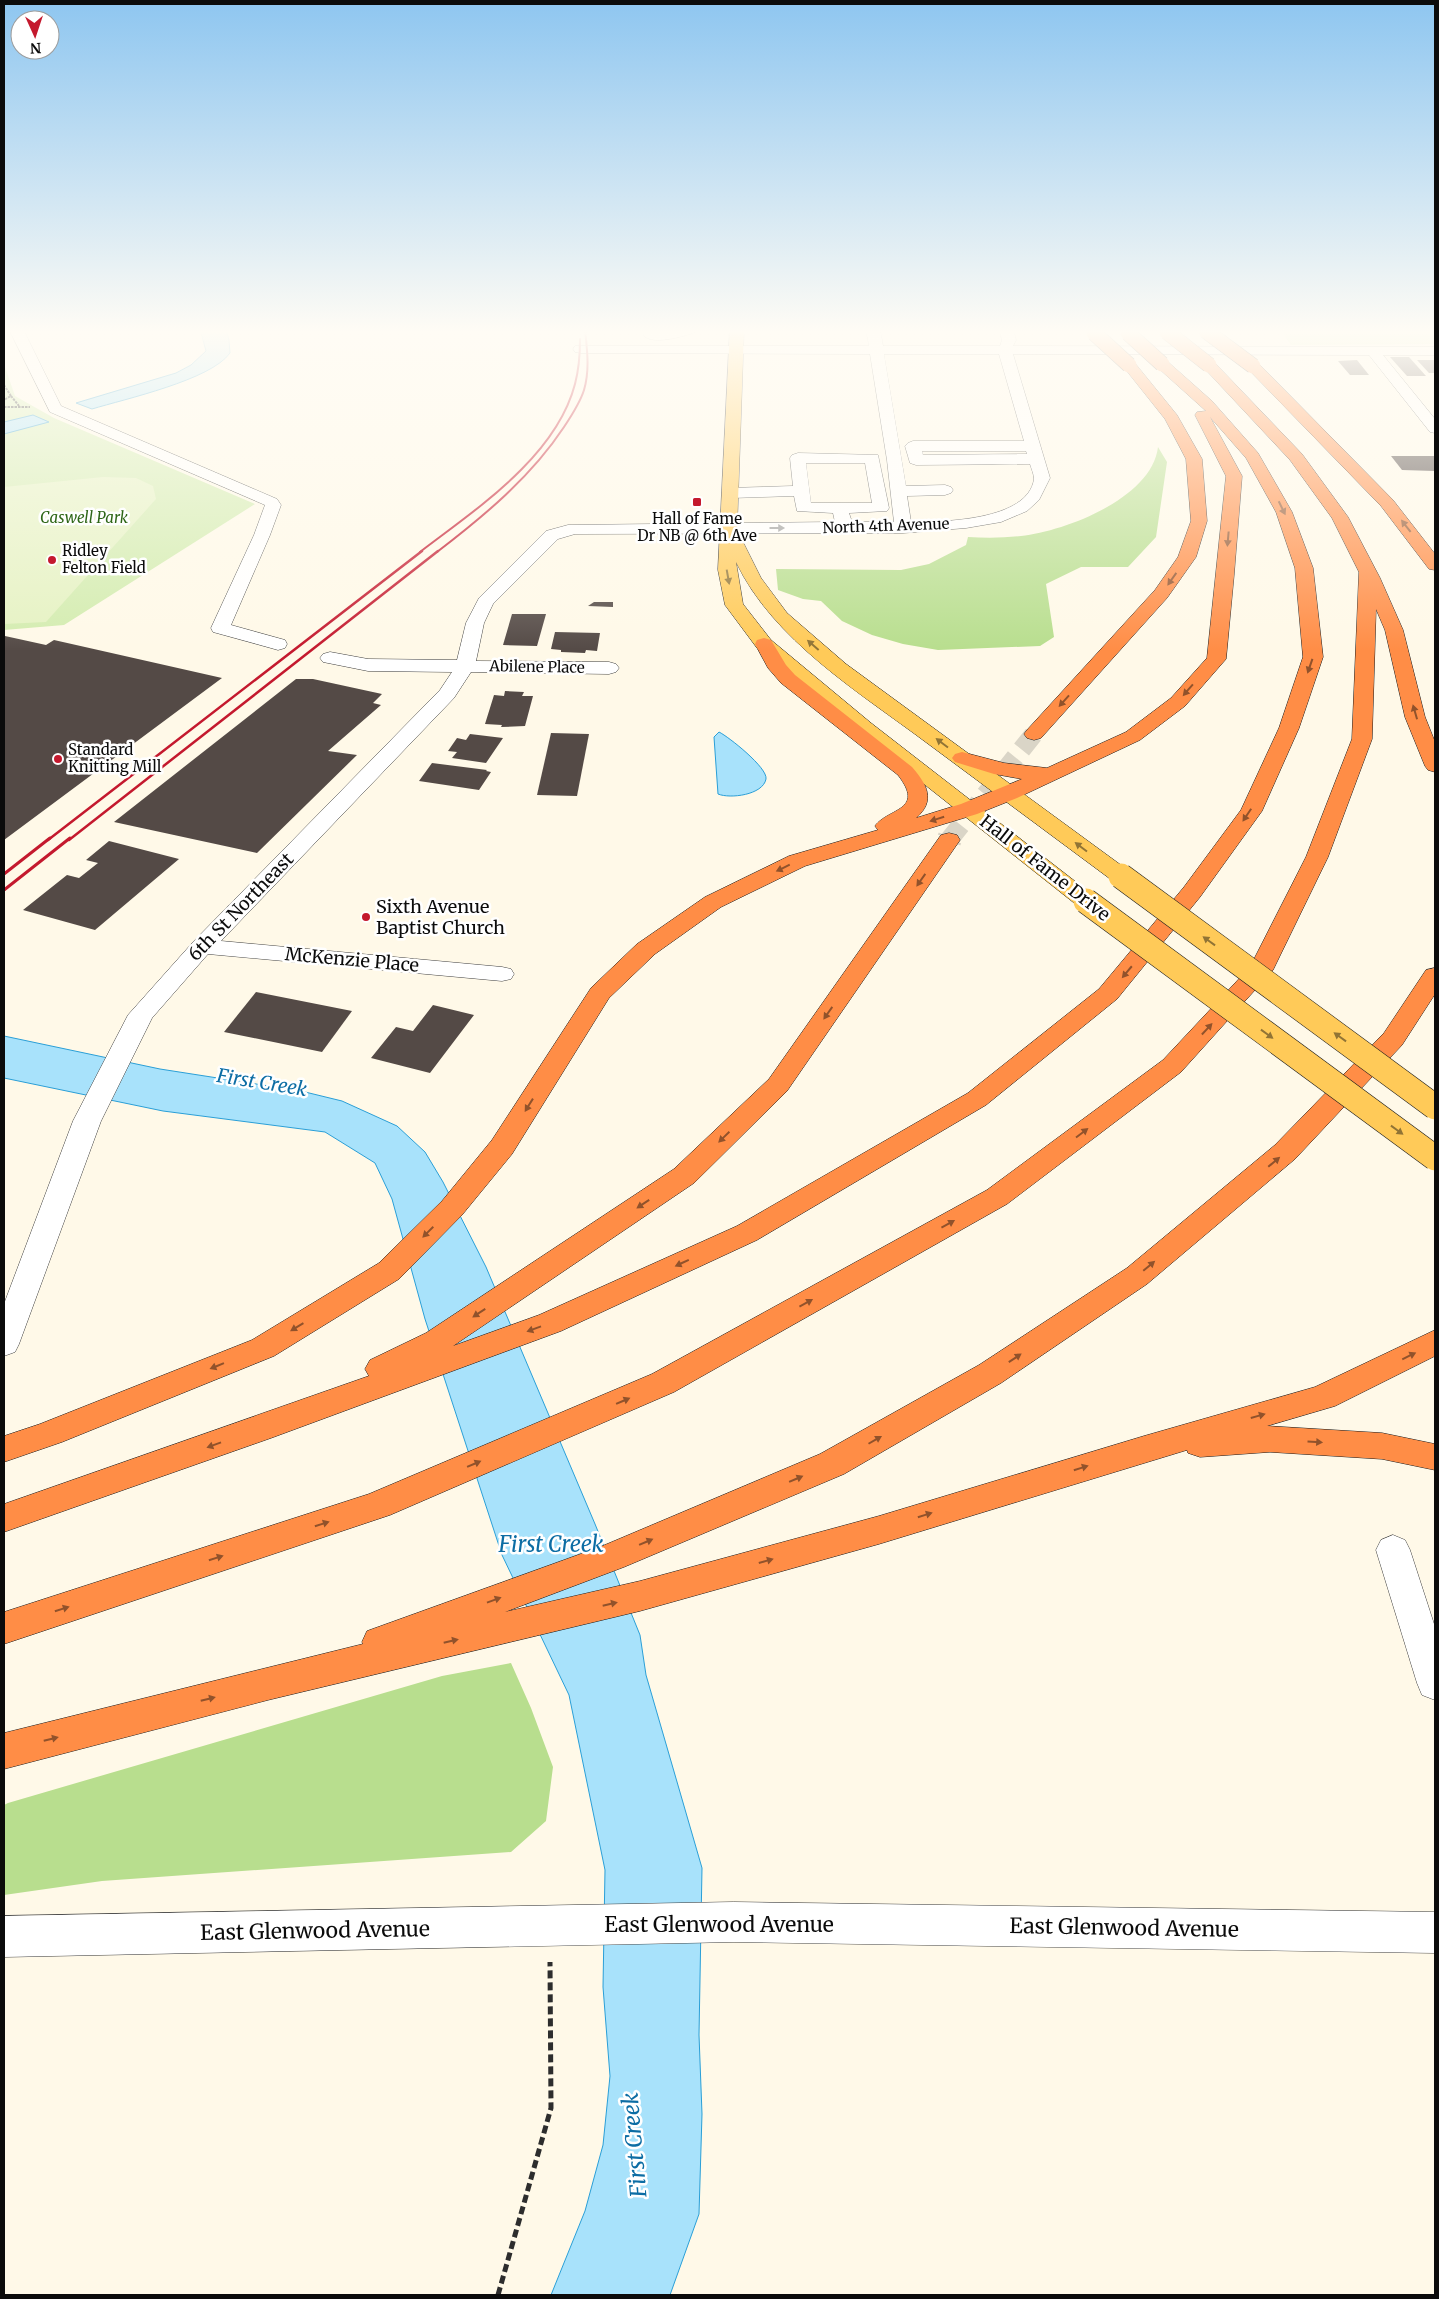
<svg xmlns="http://www.w3.org/2000/svg" width="1439" height="2299" viewBox="0 0 1439 2299" font-family="Merriweather,serif">
<rect width="100%" height="100%" fill="#fff9e8"/>
<!-- green -->
<g fill="#d3ecaf">
<polygon points="1280,329 1435,329 1435,344 1291,345"/>
<polygon points="4,364 15,396 54,418 255,504 64,625 4,630"/>
</g>
<!-- forest -->
<g fill="#b8de8e">
<path d="M1158,447l9,15 -11,75 -28,30h-47l-35,17 8,53 -14,9 -102,4 -35,-6 -31,-9 -30,-14 -21,-20 -18,-2 -25,-9 -2,-21 125,1 28,-6 37,-19 2,-8c17,1 36,1 53,-1 45,-5 131,-38 137,-89z"/>
<polygon points="511,1663 531,1708 553,1767 546,1821 511,1852 102,1881 4,1895 4,1805 8,1803 442,1676"/>
</g>
<!-- pitch -->
<polygon fill="#e5f2c2" points="103,477 136,478 153,486 156,499 46,622 4,624 4,487"/>
<!-- water -->
<g fill="#a8e2fb" stroke="#2a9fd7">
<path d="M200,329h26l3,11 1,13c-19,27 -105,46 -138,56l-16,-6 100,-30 15,-8 15,-14z"/>
<polygon points="33,415 49,422 4,434 4,422"/>
<path d="M719,732c10,5 49,36 47,47 -3,16 -36,20 -48,15l-4,-57z"/>
<polygon points="4,1036 160,1069 301,1091 342,1101 397,1126 425,1152 443,1182 486,1267 595,1524 640,1635 646,1675 702,1868 699,2035 702,2114 699,2214 670,2295 551,2295 585,2211 603,2145 610,2076 603,1987 605,1870 569,1695 502,1555 425,1319 392,1199 375,1163 325,1132 163,1111 4,1078"/>
</g>
<!-- building -->
<g fill="#544a46">
<polygon points="1390,357 1409,357 1426,376 1407,376"/>
<polygon points="1357,360 1369,375 1350,375 1338,361"/>
<polygon points="1417,360 1435,360 1435,373 1429,373"/>
<polygon points="1391,456 1435,456 1435,471 1402,470"/>
<polygon points="594,602 613,602 613,607 588,606"/>
<polygon points="512,614 546,614 537,646 503,645"/>
<polygon points="555,632 600,633 597,651 586,650 585,653 561,652 561,650 551,649"/>
<polygon points="5,636 46,645 54,640 222,678 4,840"/>
<polygon points="296,679 313,679 382,694 373,703 381,705 328,751 357,755 257,853 114,822"/>
<polygon points="505,691 524,692 522,696 533,696 525,726 501,727 502,725 485,724 494,695 504,696"/>
<polygon points="551,733 589,734 577,796 537,795"/>
<polygon points="470,734 503,738 486,763 452,758 457,752 448,751 457,738 466,740"/>
<polygon points="432,763 487,770 486,771 491,772 479,790 419,781"/>
<polygon points="109,841 179,859 95,930 23,910 67,875 79,878 98,863 86,860"/>
<polygon points="256,992 352,1011 322,1052 224,1032"/>
<polygon points="433,1005 474,1015 430,1073 371,1058 396,1027 413,1031"/>
</g>
<g fill="none" stroke-linecap="round" stroke-linejoin="round">
<!-- highway-tunnel-far1 -->
<polyline stroke="#dad5c7" stroke-width="19" stroke-dasharray="19 10" stroke-linecap="butt" points="949,840 1034,734"/>
<!-- highway-tunnel -->
<polyline stroke="#dad5c7" stroke-width="25" stroke-dasharray="25 12" stroke-linecap="butt" points="949,840 950,838"/>
<defs>
<g id="minor">
<polygon points="9,329 23,329 61,406 277,499 281,505 270,535 231,625 285,640 287,644 285,648 278,650 271,648 213,632 211,628 254,535 265,505 50,412"/>
<path d="M679,329h19l-2,3c-12,4 -43,14 -53,3 8,-8 25,-3 36,-6z"/>
<path d="M866,329h14l3,17h117l2,-6 -3,-11h14l3,11 -3,6 422,1v8h-52l52,64v14l-5,-1 -61,-77 -356,-1 37,124 -11,22 -12,11 -26,11 -35,6 -63,5 -328,1 -17,5 -65,65 -9,19 -8,38 133,1 7,2 3,4 -3,4 -7,2 -138,-2 -17,26 -233,243 281,26 9,2 3,5 -3,5 -9,2 -294,-27 -56,64 -51,103 -82,223 -4,8 -11,4v-52l69,-183 55,-106 66,-74 246,-251 12,-18 -84,-1 -45,-9 -3,-4 3,-4 7,-2 38,7 89,1 9,-37 13,-25 67,-67 22,-6 267,-3 -2,-9 -36,-2 -3,-15 -64,2 -6,-2 -2,-3 2,-3 6,-2 63,-2 -3,-28 2,-3 6,-2 80,2 11,53 -2,3 -38,2 3,9h42l-7,-62 -17,-106 -290,-1 -5,-1 -2,-3 2,-3h294zM884,354h115l25,87h-111l-5,2 -3,3 5,17 6,2 114,-1c1,4 4,10 4,15 -6,42 -92,43 -123,43l-4,-26 38,-1 6,-2 2,-3 -2,-3 -6,-2 -39,1zM922,451h104l1,3 -104,1zM806,463h59l7,40h-61z"/>
<polygon points="1393,1535 1405,1540 1410,1550 1435,1627 1435,1700 1422,1695 1417,1683 1376,1550 1381,1540"/>
<polygon points="734,1902 1435,1912 1435,1953 734,1942 4,1957 4,1916"/>
</g>
<path id="major" d="M730,329h14l-7,201 24,48 26,35 59,51 283,207 3,5 -3,5 -8,2 -8,-2c-62,-46 -124,-92 -186,-138 -68,-51 -154,-103 -191,-181l7,42 28,36 100,83 223,173 4,5 -4,5 -8,2 -8,-2 -221,-175 -100,-83 -32,-43 -7,-35z"/>
<g id="highway">
<path d="M1162,360l5,1 45,40 46,52 34,59 21,56 10,89 -24,71 -37,83 -62,86 -83,102 -131,106 -229,135 -196,91 -290,107 -267,94v-28l365,-128 -4,-7 5,-9 56,-27 248,-164 95,-90 172,-244 8,-2 8,2 3,5 -173,251 -93,92 -241,163 86,-31 198,-89 231,-133 131,-104 85,-102 57,-77 38,-82 24,-71 -8,-89 -19,-56 -30,-54 -36,-41 32,59 -8,99 -8,84 -41,47 -45,34 -123,58 -40,16 -172,52 -84,41 -66,47 -46,44 -97,156 -50,61 -63,64 -125,77 -212,86 -58,20v-26l36,-12 212,-84 127,-77 63,-62 50,-61 99,-152 46,-44 68,-47 84,-41 89,-26 -3,-4c13,-18 51,-15 23,-51l-117,-92 -13,-15 -13,-24 2,-4 7,-2 7,2 15,25 9,10 117,92c15,17 24,34 4,51l45,-14 61,-25 -28,-5 -39,-12 -3,-4 3,-4 7,-2 42,11 43,5 79,-36 45,-34 36,-40 19,-182 -31,-61 2,-3 9,-1 -49,-44 -2,-3 2,-3z"/>
<polygon points="1129,361 1134,362 1177,415 1202,459 1207,521 1196,557 1167,598 1041,738 1034,740 1027,738 1024,734 1027,730 1155,590 1178,557 1191,521 1186,459 1165,419 1122,365"/>
<polygon points="1209,361 1214,362 1302,454 1348,517 1380,578 1403,630 1425,717 1435,742 1435,772 1428,770 1425,766 1405,717 1385,630 1376,609 1372,739 1328,857 1273,970 1181,1072 1007,1204 674,1392 390,1515 4,1644 4,1612 369,1494 652,1374 987,1190 1163,1060 1250,967 1306,857 1352,739 1359,572 1332,518 1290,460 1204,368 1202,365"/>
<polygon points="1253,362 1258,363 1393,500 1435,554 1435,570 1429,569 1381,506 1248,369 1246,366 1248,363"/>
<polygon points="1435,968 1435,994 1402,1045 1295,1159 1147,1284 1001,1383 844,1474 624,1567 505,1612 640,1581 879,1516 1144,1436 1315,1387 1435,1330 1435,1356 1335,1406 1267,1426 1382,1433 1435,1444 1435,1470 1382,1459 1270,1452 1200,1457 1188,1453 1187,1450 879,1544 640,1611 268,1700 4,1769 4,1733 363,1644 362,1642 367,1631 600,1547 820,1454 979,1365 1127,1268 1275,1145 1384,1033 1426,970"/>
</g>
</defs>
<!-- minor casing -->
<use href="#minor" stroke="#3e3e3e" stroke-width="1"/>
<!-- major casing -->
<use href="#major" stroke="#1c1c1c" stroke-width="1"/>
<!-- highway casing -->
<use href="#highway" stroke="#1c1c1c" stroke-width="1"/>
<!-- path-far1 -->
<g stroke="#2d2d2d" stroke-width="2" stroke-dasharray="2.5 1" stroke-linecap="butt">
<polyline points="4,385 11,396 4,400"/>
<polyline points="11,396 19,406"/>
<polyline points="4,407 30,407"/>
</g>
<!-- path -->
<polyline stroke="#2d2d2d" stroke-width="5" stroke-dasharray="8 4" stroke-linecap="butt" points="498,2295 551,2108 550,1962"/>
<!-- minor -->
<use href="#minor" fill="#fff" fill-rule="evenodd"/>
<!-- major -->
<use href="#major" fill="#ffca58" fill-rule="evenodd"/>
<!-- highway -->
<use href="#highway" fill="#ff8d46" fill-rule="evenodd"/>
<!-- rail-far2 -->
<g stroke="#c4192e" stroke-width="2">
<path d="M420,552c56,-43 136,-95 155,-168 4,-15 5,-30 5,-45"/>
<path d="M437,552c47,-36 94,-75 127,-125 8,-12 16,-24 20,-37 6,-20 3,-41 1,-61"/>
</g>
<!-- rail-far1 -->
<g stroke="#c4192e" stroke-width="2.5">
<polyline points="48,840 422,551"/>
<polyline points="69,840 438,551"/>
</g>
<!-- rail -->
<g stroke="#c4192e" stroke-width="3">
<polyline points="4,874 50,838"/>
<polyline points="4,890 70,838"/>
</g>
<defs>
<g id="major-bridge">
<polyline points="1121,876 1435,1107"/>
<polyline points="1086,901 1435,1158"/>
</g>
<g id="highway-bridge">
<polyline points="1206,331 1253,366"/>
<polyline points="1167,332 1209,365"/>
<polyline points="1094,333 1129,365"/>
<polyline points="1128,333 1162,364"/>
</g>
</defs>
<!-- major-bridge casing -->
<use href="#major-bridge" stroke="#1c1c1c" stroke-width="26" stroke-linecap="butt"/>
<!-- highway-bridge casing -->
<use href="#highway-bridge" stroke="#1c1c1c" stroke-width="16" stroke-linecap="butt"/>
<!-- major-bridge -->
<use href="#major-bridge" stroke="#ffca58" stroke-width="25"/>
<!-- highway-bridge -->
<use href="#highway-bridge" stroke="#ff8d46" stroke-width="15"/>
</g>
<!-- one-way arrows -->
<defs><path id="oneway-solid" d="M-6-.8H1V-3.2L6.5 0L1 3.2V.8H-6Z" transform="scale(1.25)"/></defs>
<g fill="#91522b">
<use href="#oneway-solid" transform="translate(1282 508) rotate(64)"/>
<use href="#oneway-solid" transform="translate(1406 526) rotate(-128)"/>
<use href="#oneway-solid" transform="translate(1228 539) rotate(95)"/>
<use href="#oneway-solid" transform="translate(1172 579) rotate(125)"/>
<use href="#oneway-solid" transform="translate(1310 666) rotate(109)"/>
<use href="#oneway-solid" transform="translate(1188 690) rotate(131)"/>
<use href="#oneway-solid" transform="translate(1064 701) rotate(132)"/>
<use href="#oneway-solid" transform="translate(1415 712) rotate(-106)"/>
<use href="#oneway-solid" transform="translate(1247 815) rotate(124)"/>
<use href="#oneway-solid" transform="translate(937 819) rotate(163)"/>
<use href="#oneway-solid" transform="translate(783 868) rotate(154)"/>
<use href="#oneway-solid" transform="translate(921 880) rotate(125)"/>
<use href="#oneway-solid" transform="translate(1127 972) rotate(130)"/>
<use href="#oneway-solid" transform="translate(828 1013) rotate(125)"/>
<use href="#oneway-solid" transform="translate(1207 1029) rotate(-47)"/>
<use href="#oneway-solid" transform="translate(529 1105) rotate(122)"/>
<use href="#oneway-solid" transform="translate(1082 1133) rotate(-37)"/>
<use href="#oneway-solid" transform="translate(724 1137) rotate(136)"/>
<use href="#oneway-solid" transform="translate(1274 1162) rotate(-40)"/>
<use href="#oneway-solid" transform="translate(643 1204) rotate(146)"/>
<use href="#oneway-solid" transform="translate(948 1224) rotate(-29)"/>
<use href="#oneway-solid" transform="translate(428 1232) rotate(135)"/>
<use href="#oneway-solid" transform="translate(682 1263) rotate(155)"/>
<use href="#oneway-solid" transform="translate(1149 1266) rotate(-40)"/>
<use href="#oneway-solid" transform="translate(806 1303) rotate(-29)"/>
<use href="#oneway-solid" transform="translate(479 1313) rotate(147)"/>
<use href="#oneway-solid" transform="translate(297 1327) rotate(149)"/>
<use href="#oneway-solid" transform="translate(534 1329) rotate(160)"/>
<use href="#oneway-solid" transform="translate(1409 1356) rotate(-26)"/>
<use href="#oneway-solid" transform="translate(1015 1358) rotate(-34)"/>
<use href="#oneway-solid" transform="translate(217 1366) rotate(158)"/>
<use href="#oneway-solid" transform="translate(623 1401) rotate(-23)"/>
<use href="#oneway-solid" transform="translate(1258 1416) rotate(-16)"/>
<use href="#oneway-solid" transform="translate(875 1440) rotate(-30)"/>
<use href="#oneway-solid" transform="translate(1315 1442) rotate(4)"/>
<use href="#oneway-solid" transform="translate(214 1445) rotate(160)"/>
<use href="#oneway-solid" transform="translate(474 1464) rotate(-23)"/>
<use href="#oneway-solid" transform="translate(1081 1468) rotate(-17)"/>
<use href="#oneway-solid" transform="translate(796 1479) rotate(-23)"/>
<use href="#oneway-solid" transform="translate(925 1515) rotate(-17)"/>
<use href="#oneway-solid" transform="translate(322 1524) rotate(-18)"/>
<use href="#oneway-solid" transform="translate(646 1542) rotate(-23)"/>
<use href="#oneway-solid" transform="translate(216 1558) rotate(-18)"/>
<use href="#oneway-solid" transform="translate(766 1561) rotate(-16)"/>
<use href="#oneway-solid" transform="translate(494 1600) rotate(-20)"/>
<use href="#oneway-solid" transform="translate(610 1604) rotate(-13)"/>
<use href="#oneway-solid" transform="translate(62 1609) rotate(-18)"/>
<use href="#oneway-solid" transform="translate(451 1641) rotate(-13)"/>
<use href="#oneway-solid" transform="translate(208 1699) rotate(-14)"/>
<use href="#oneway-solid" transform="translate(51 1739) rotate(-14)"/>
</g>
<use fill="#9d9d9d" href="#oneway-solid" transform="translate(777 528)"/>
<g fill="#917435">
<use href="#oneway-solid" transform="translate(728 577) rotate(80)"/>
<use href="#oneway-solid" transform="translate(813 645) rotate(-139)"/>
<use href="#oneway-solid" transform="translate(942 743) rotate(-143)"/>
<use href="#oneway-solid" transform="translate(1081 847) rotate(-143)"/>
<use href="#oneway-solid" transform="translate(1209 941) rotate(-144)"/>
<use href="#oneway-solid" transform="translate(1267 1034) rotate(36)"/>
<use href="#oneway-solid" transform="translate(1340 1037) rotate(-144)"/>
<use href="#oneway-solid" transform="translate(1397 1130) rotate(36)"/>
</g>
<!-- sky -->
<linearGradient id="sky" x2="0" y2="1"><stop stop-color="#8ec6f0"/><stop offset="0.51" stop-color="#fffcf5"/><stop offset="1" stop-color="#fffcf5" stop-opacity="0"/></linearGradient>
<rect width="1439" height="651" fill="url(#sky)"/>
<!-- markers -->
<g fill="#c4192e" stroke="#fff" stroke-width="2">
<rect x="692" y="497" width="10" height="10" rx="2.5"/>
<circle cx="52" cy="560" r="5"/>
<circle cx="58" cy="759" r="5"/>
<circle cx="366" cy="917" r="5"/>
</g>
<g text-anchor="middle" stroke-width="5" stroke-linejoin="round" paint-order="stroke">
<!-- far-park labels -->
<g font-size="15" font-style="italic" fill="#2e6617" stroke="#fff">
<text x="84" y="523">Caswell Park</text>
</g>
<!-- far-poi labels -->
<g font-size="15" fill="#0b0b0b" stroke="#fff" text-anchor="start">
<text x="697" y="524" text-anchor="middle">Hall of Fame<tspan x="697" dy="17">Dr NB @ 6th Ave</tspan></text>
<text x="62" y="556">Ridley<tspan x="62" dy="17">Felton Field</tspan></text>
<text x="68" y="755">Standard<tspan x="68" dy="17">Knitting Mill</tspan></text>
</g>
<!-- far-street labels -->
<g font-size="15" fill="#0b0b0b" stroke="#fff">
<text transform="translate(886 526) rotate(-2)" y="5">North 4th Avenue</text>
<text transform="translate(537 667) rotate(1)" y="5">Abilene Place</text>
</g>
<!-- street labels -->
<g font-size="18" fill="#0b0b0b" stroke="#fff">
<text transform="translate(1045 868) rotate(38)" y="6">Hall of Fame Drive</text>
<text transform="translate(241 907) rotate(-46)" y="6">6th St Northeast</text>
<text transform="translate(352 960) rotate(5)" y="6">McKenzie Place</text>
</g>
<!-- poi labels -->
<g font-size="18" fill="#0b0b0b" stroke="#fff" text-anchor="start">
<text x="376" y="913">Sixth Avenue<tspan x="376" dy="21">Baptist Church</tspan></text>
</g>
<!-- water labels -->
<g font-size="19" font-style="italic" fill="#0c6da4" stroke="#fff">
<text transform="translate(262 1082) rotate(9)" y="7">First Creek</text>
</g>
<!-- near-street labels -->
<g font-size="21" fill="#0b0b0b" stroke="#fff">
<text x="719" y="1932">East Glenwood Avenue</text>
<text transform="translate(1124 1928) rotate(1)" y="7">East Glenwood Avenue</text>
<text transform="translate(315 1931) rotate(-1)" y="7">East Glenwood Avenue</text>
</g>
<!-- near-water labels -->
<g font-size="22" font-style="italic" fill="#0c6da4" stroke="#fff">
<text x="551" y="1552">First Creek</text>
<text transform="translate(634 2145) rotate(-95)" y="8">First Creek</text>
</g>
</g>
<!-- border -->
<rect width="1439" height="2299" fill="none" stroke="#0b0b0b" stroke-width="10"/>
<!-- north arrow -->
<g transform="translate(35 35) rotate(177)"><circle r="24" fill="#ffffff" stroke="#9d9d9d"/>
<path d="M0-4L9 19L0 12L-9 19Z" fill="#c4192e"/>
<text y="-8" font-size="14" font-weight="bold" text-anchor="middle" fill="#0b0b0b">N</text>
</g>
</svg>
